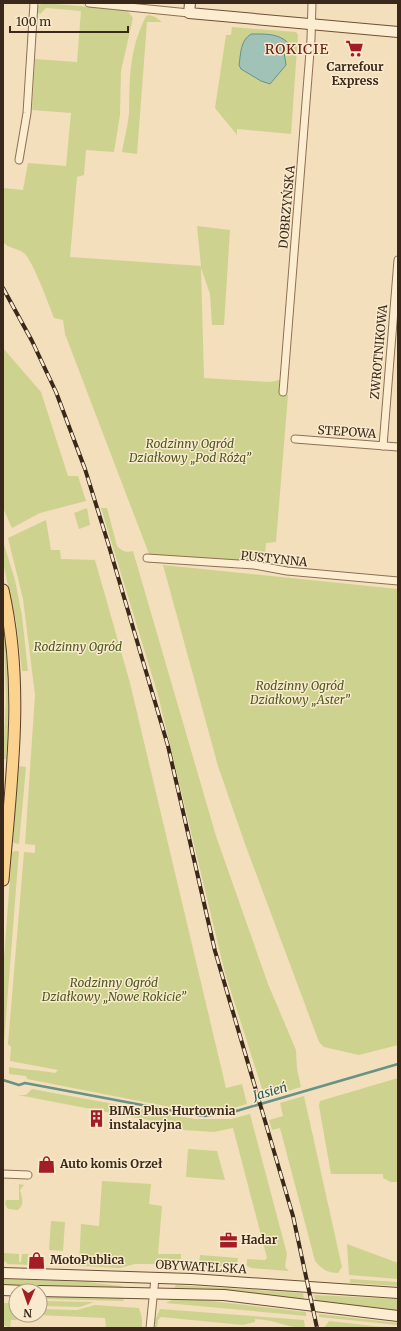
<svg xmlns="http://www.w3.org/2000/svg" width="401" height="1331" viewBox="0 0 401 1331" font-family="Merriweather,serif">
<rect width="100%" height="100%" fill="#f3dfbc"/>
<!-- green -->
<g fill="#ced28f">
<path d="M43,3l84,7 6,8 -12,53 -1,44 -6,37 -28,-2 -2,25 -7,2 -7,80 131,9 -4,-40 33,4 -6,95h-12l-2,-31 -9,-26 3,110 66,4 10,-2 -1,13 9,2 -12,147 -10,1 -2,22 -115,-11 -84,-220 -2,-14 -9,-2c-5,-13 -21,-57 -30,-65 -6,-5 -15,-4 -21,-11v-54l20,2 5,-27 38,3 5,-53 -39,-3 3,-51 42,3 4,-51 -35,-3 -6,6 -2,-1v-7z"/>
<path d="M149,15l6,2 7,5h-15l-10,132 -15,-2c2,-13 6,-26 7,-39 1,-38 0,-62 17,-97z"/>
<polygon points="232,27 296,32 298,35 291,134 237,129 237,135 215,108 226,35 231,35"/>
<polygon points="3,348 41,392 68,476 78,476 86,501 40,513 12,528 3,508"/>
<polygon points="87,508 90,525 79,529 74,513"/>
<path d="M101,508h6l10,38c5,5 9,7 16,5l83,285 52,148 28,66 1,19 4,18 -36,11 -40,-125 -67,-278z"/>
<path d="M46,520l5,30h9l1,9 34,1 35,123 96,405 16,-4 5,20 -24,7h-33l-163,-32 -1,-3 -17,-2v-7c16,3 30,3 46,6l3,-3 -48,-9 1,-14 -3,-3 16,-192 11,1v-8l-10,-1 10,-149 -12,-96 -15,-61z"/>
<polygon points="3,541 15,580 22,616 28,671 22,671 16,621 3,563"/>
<polygon points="163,565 398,589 398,1045 359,1055 324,1047 319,1042 245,844 218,766"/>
<path d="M3,621c7,47 7,92 3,138h-3l3,-61z"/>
<polygon points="19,766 26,767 19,844 14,843 13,841"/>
<polygon points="14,851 19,851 4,1042 3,971 12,852"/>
<polygon points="398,1078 398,1182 391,1182 383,1178 383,1174 331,1174 319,1106 320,1101"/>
<polygon points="32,1089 195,1119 231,1119 250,1114 287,1254 285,1267 289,1271 251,1268 247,1266 247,1259 265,1260 267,1258 233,1128 214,1132 168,1129 169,1124 18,1095 26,1095"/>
<path d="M304,1096l38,171 -4,6c-11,0 -16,-4 -23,-12l-35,-133 -8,2 -3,-10 14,-4 -3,-13z"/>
<polygon points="188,1149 217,1151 225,1180 186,1177"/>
<polygon points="102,1181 151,1184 149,1204 162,1206 158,1254 181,1254 181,1264 135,1264 120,1268 79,1266 81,1224 99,1226"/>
<path d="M19,1184l5,1 -4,5c2,8 5,14 -2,20l-10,-1 -3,-5 1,-4h13z"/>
<polygon points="51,1221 65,1222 63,1251 49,1250"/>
<polygon points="347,1244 398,1263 398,1279 349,1275"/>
<polygon points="3,1253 19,1254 19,1262 21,1262 22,1254 29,1254 29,1265 8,1264 3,1260"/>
<polygon points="200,1255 238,1258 237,1267 199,1265"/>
<polygon points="4,1279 87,1282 122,1286 122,1288 3,1286"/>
<polygon points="350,1279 398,1282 398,1286 350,1283"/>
<polygon points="176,1285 303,1293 304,1300 251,1293 174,1288"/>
<polygon points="314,1295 398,1299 398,1312 316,1302"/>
<polygon points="47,1296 125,1297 123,1301 47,1299"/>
<polygon points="173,1299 194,1299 306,1312 306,1316 166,1303"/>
<polygon points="40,1301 47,1301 94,1302 80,1307 40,1306"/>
<polygon points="3,1303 16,1303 17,1320 11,1320 10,1328 3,1325"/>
<polygon points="95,1305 139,1308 142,1318 142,1328 106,1328 105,1318 38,1315 40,1315 40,1309 77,1310"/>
<path d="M160,1309l144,11 1,8c-18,0 -32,-9 -50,-9v3l-12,3 -82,-8 -3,3 -1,8h-2v-8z"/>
<polygon points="319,1314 398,1323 398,1325 319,1317"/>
<polygon points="329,1321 391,1328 324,1328"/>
</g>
<!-- water -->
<path fill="#a1c3b7" stroke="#679285" d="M251,34c13,0 28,-1 37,9l-4,9 2,13 -16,19 -9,-3 -20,-12 -2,-4c2,-12 1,-24 12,-31z"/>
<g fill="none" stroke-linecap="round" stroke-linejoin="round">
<!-- stream -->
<polyline stroke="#679285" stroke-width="2.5" points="3,1080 19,1085 25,1083 190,1114 205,1116 233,1112 398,1064"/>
<defs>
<g id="street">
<polyline points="89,3 189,13"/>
<polyline points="19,160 27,113 34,3"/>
<polyline points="283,392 311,39 312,3"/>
<polyline points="295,439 398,447"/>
<polyline points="383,446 398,260"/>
<polyline points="147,558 254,565 287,571 398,581"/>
<polyline points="3,1174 28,1175"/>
<polyline points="150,1328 155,1278"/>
</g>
<g id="secondary">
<polyline points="190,3 189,13 398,32"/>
<polyline points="3,1273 191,1279 398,1293"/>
<polyline points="3,1290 25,1291"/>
<polyline points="40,1291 224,1295 398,1316"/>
</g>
<path id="primary" d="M3,590c22,96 8,193 0,290"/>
</defs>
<!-- street casing -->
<use href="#street" stroke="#8c6f54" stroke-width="9"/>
<!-- secondary casing -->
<use href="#secondary" stroke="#6e4f37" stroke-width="12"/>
<!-- primary casing -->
<use href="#primary" stroke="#593d29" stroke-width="13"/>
<!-- street -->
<use href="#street" stroke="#fdedd0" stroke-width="7"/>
<!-- secondary -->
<use href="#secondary" stroke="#fdedd0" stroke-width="10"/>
<!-- primary -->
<use href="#primary" stroke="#fbd38f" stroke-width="11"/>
<defs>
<polyline id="rail" points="3,288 32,341 56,392 85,469 108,543 168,746 215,951 293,1216 317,1328"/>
</defs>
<!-- rail casing -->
<use href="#rail" stroke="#3a281a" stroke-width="4"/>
<!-- rail -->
<use href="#rail" stroke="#f9eacd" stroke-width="2.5" stroke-dasharray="8" stroke-linecap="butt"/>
</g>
<!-- icons -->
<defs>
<symbol id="supermarket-bare" viewBox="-9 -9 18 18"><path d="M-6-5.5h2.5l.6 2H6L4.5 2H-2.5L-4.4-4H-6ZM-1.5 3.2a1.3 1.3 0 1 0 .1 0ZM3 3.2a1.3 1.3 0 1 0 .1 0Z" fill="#a21d26" stroke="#f9eacd" stroke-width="2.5" paint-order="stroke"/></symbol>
<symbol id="building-bare" viewBox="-9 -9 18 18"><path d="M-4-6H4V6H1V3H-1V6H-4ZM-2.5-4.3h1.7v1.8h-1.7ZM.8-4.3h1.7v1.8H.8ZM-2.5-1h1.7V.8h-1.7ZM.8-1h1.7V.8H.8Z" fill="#a21d26" stroke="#f9eacd" stroke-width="2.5" paint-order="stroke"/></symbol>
<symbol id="shop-bare" viewBox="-9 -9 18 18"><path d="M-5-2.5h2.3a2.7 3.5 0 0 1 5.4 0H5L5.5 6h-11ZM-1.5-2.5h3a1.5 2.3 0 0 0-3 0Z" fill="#a21d26" stroke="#f9eacd" stroke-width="2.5" paint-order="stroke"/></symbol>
<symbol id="office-bare" viewBox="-9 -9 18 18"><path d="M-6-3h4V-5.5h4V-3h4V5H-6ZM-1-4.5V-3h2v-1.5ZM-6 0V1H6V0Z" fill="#a21d26" stroke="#f9eacd" stroke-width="2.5" paint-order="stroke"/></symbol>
</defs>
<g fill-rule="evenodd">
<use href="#supermarket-bare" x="342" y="36" width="25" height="25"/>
<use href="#building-bare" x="84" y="1106" width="25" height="25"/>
<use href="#shop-bare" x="34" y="1152" width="25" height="25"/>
<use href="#office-bare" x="216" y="1228" width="25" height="25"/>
<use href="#shop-bare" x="24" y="1248" width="25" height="25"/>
</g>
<g text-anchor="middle" stroke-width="3" stroke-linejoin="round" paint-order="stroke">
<!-- poi labels -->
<g font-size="12" font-weight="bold" fill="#3a281a" stroke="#f9eacd" text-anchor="start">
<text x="355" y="71" text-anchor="middle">Carrefour<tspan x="355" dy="14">Express</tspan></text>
<text x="109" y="1115">BIMs Plus Hurtownia<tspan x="109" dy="14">instalacyjna</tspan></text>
<text x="60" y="1168">Auto komis Orzeł</text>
<text x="241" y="1244">Hadar</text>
<text x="50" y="1264">MotoPublica</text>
</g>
<!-- street labels -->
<g font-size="12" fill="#3a281a" stroke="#f9eacd">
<text transform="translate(287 207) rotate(-85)" y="4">DOBRZYŃSKA</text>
<text transform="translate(379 352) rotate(-85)" y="4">ZWROTNIKOWA</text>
<text transform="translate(347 432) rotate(4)" y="4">STEPOWA</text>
<text transform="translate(274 559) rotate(6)" y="4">PUSTYNNA</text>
<text transform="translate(201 1267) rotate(3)" y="4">OBYWATELSKA</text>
</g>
<!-- park labels -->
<g font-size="12" font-style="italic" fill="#4d581f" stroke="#f9eacd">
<text x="190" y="448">Rodzinny Ogród<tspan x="190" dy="14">Działkowy „Pod Różą”</tspan></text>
<text x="78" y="651">Rodzinny Ogród</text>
<text x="300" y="690">Rodzinny Ogród<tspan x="300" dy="14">Działkowy „Aster”</tspan></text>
<text x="114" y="987">Rodzinny Ogród<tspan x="114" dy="14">Działkowy „Nowe Rokicie”</tspan></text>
</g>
<!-- water labels -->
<g font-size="13" font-style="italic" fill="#285b55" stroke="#f9eacd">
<text transform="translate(270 1091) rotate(-16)" y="5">Jasień</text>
</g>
<!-- quarter labels -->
<g font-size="14" letter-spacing="1" fill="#6b2215" stroke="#f9eacd">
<text x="297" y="54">ROKICIE</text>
</g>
</g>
<!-- border -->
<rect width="401" height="1331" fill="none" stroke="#3a281a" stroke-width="8"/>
<!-- north arrow -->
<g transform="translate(28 1303) rotate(182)"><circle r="19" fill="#f9eacd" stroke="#ad9c85"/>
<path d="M0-3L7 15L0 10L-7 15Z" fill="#a21d26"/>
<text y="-6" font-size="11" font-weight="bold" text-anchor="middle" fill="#3a281a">N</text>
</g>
<!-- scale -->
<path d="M10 26v6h118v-6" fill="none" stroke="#3a281a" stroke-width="2"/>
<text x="16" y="26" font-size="12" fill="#3a281a" stroke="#f9eacd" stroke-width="3" paint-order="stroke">100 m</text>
</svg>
